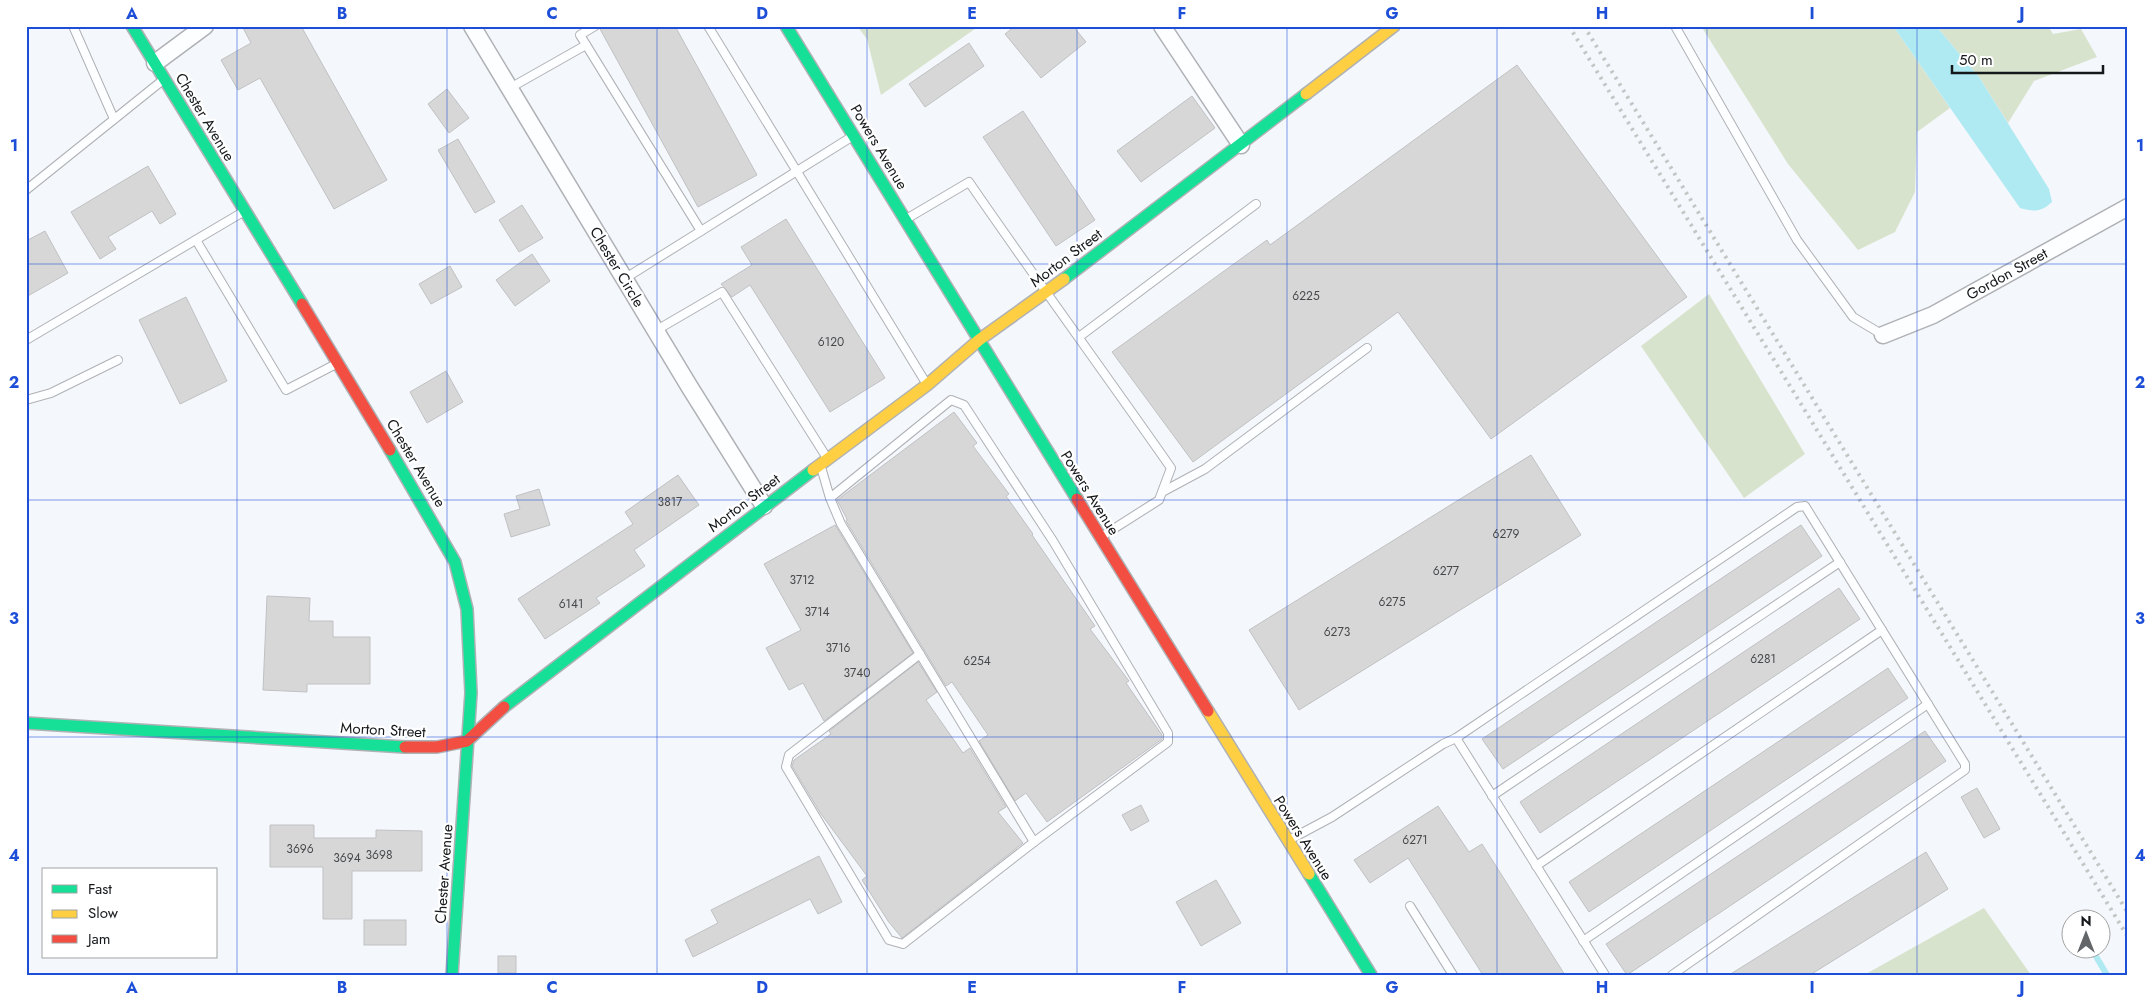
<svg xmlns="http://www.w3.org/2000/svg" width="2154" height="1001" viewBox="0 0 2154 1001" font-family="Jost,sans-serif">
<rect width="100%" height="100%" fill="#f4f7fc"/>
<!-- green -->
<g fill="#d8e3cd">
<polygon points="857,26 979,26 881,95 867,39"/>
<polygon points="1701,26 1893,26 1950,108 1917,132 1915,192 1895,232 1858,250 1788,164"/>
<polygon points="1936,26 2048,26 2053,34 2081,29 2097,57 2034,81 2008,123 1979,77"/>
<polygon points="1709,294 1805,454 1744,498 1641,346"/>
<polygon points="1984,908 2031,975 1864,975"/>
</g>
<!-- water -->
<path fill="#afe9f2" d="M1893,26h43l43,51 70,112 3,13c-11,10 -18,10 -32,6z"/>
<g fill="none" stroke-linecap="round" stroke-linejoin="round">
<!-- stream -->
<polyline stroke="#afe9f2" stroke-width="6" points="2091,948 2107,975"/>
</g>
<!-- building -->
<g fill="#d7d7d8" stroke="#c0c1c2">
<polygon points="242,26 301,26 387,180 334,209 260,78 238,90 221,60 251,43"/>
<polygon points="601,26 675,26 757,175 698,207 600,29"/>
<polygon points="1015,26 1073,26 1086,42 1041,78 1005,34"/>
<polygon points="969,43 984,66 925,107 909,84"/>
<polygon points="1517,65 1687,297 1491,439 1398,312 1193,462 1112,352 1267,240 1270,245"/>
<polygon points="447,89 469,118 449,133 428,104"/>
<polygon points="1192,96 1215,128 1141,182 1117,151"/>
<polygon points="1023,111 1095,220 1056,246 983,137"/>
<polygon points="458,139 495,202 475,213 438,150"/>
<polygon points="148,166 176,214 160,224 152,211 108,237 116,249 100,259 71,212"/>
<polygon points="522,205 543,238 519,252 499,220"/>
<polygon points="786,219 885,378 830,412 750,285 732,297 721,284 752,265 741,247"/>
<polygon points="45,231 68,273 26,297 26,241"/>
<polygon points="532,254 550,281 515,306 496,280"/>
<polygon points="450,266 462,287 431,304 419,284"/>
<polygon points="186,297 227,381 180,404 139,320"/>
<polygon points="446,371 463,402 427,423 410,392"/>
<polygon points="954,412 977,443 973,446 1009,494 1006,496 1033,534 1032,535 1095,626 1090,629 1129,681 1126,683 1162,735 1162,739 1047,822 1026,793 1015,801 979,741 988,735 952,682 946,686 846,521 847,519 837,500"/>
<polygon points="1531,455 1581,535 1299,710 1249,630"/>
<polygon points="678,475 699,505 634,550 645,566 596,598 600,603 545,639 518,599 633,524 625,512"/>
<polygon points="539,489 550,525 511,537 504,514 520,509 516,496"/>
<polygon points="835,525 913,653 824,721 803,683 789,690 766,648 801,630 764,564"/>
<polygon points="1801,525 1822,556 1503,769 1482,739"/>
<polygon points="1839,588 1860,619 1540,833 1520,802"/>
<polygon points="267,596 310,598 309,621 333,621 333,637 370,637 370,684 307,684 307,692 263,690"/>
<polygon points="918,662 937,692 926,700 963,753 970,748 1006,807 998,812 1023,843 902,938 888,921 862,880 867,876 821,814 792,766 794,760 831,734 829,731"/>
<polygon points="1888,668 1908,698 1589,912 1569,882"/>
<polygon points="1925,731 1946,761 1627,975 1606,944"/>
<polygon points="1977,788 2000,829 1984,838 1961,797"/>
<polygon points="1141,805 1149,821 1131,831 1122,815"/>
<polygon points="1438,806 1469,852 1482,844 1565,975 1483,975 1408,858 1370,883 1354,860"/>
<polygon points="270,825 314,825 314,838 376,838 376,830 422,831 422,871 352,871 352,919 323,919 323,867 270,867"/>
<polygon points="1926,852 1948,889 1810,975 1729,975"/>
<polygon points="819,856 842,902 818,914 810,899 693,957 685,940 718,923 711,910"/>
<polygon points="1216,880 1241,923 1201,946 1176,902"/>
<rect x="364" y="920" width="42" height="25"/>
<rect x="498" y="956" width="18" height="17"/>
</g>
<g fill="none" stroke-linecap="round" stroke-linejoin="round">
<defs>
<g id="lane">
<polyline points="73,26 114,119"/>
<polyline points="595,26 580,35 701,231 853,136"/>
<polyline points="708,26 926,383"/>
<polyline points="1675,26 1797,240 1853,317 1883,335"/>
<polyline points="510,88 586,45"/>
<polyline points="26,190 163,80"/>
<path d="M908,218l61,-36c66,96 135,190 202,286l-12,32 -55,35"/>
<polyline points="196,240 286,390 336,364"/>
<polyline points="624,279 701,231"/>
<polyline points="655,331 722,292 827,458"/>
<polyline points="1079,337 1256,204"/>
<polyline points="26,340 243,212"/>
<polyline points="26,400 51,393 118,360"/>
<polyline points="821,467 830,498 841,524 1034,842 1168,742 1168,733 1053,541 964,405 951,400 830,498"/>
<polyline points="1164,491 1205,469 1367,348"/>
<polyline points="920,654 789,755 786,767 889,940 903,944 1034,842"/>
<polyline points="1492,796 1840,562"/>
<polyline points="1289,840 1332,817 1443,744 1456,738"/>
<polyline points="1536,866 1882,630"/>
<polyline points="1410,906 1453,975"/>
<polyline points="1583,941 1928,704"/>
<polyline points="1605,975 1456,738 1797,507 1805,506 1965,764 1965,770 1672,975"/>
</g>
<g id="street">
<polyline points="472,26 689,386 764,506"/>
<polyline points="1162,26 1241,145"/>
<polyline points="155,63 205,26"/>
<polyline points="1883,335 1933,315 2128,207"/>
</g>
<g id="fast">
<polyline points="132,26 302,304"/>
<polyline points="786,26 1077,499"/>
<polyline points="1064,279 1306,94"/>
<polyline points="390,450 455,562 467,609 471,693 452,975"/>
<polyline points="504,707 813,470"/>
<polyline points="26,723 405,747"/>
<polyline points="1309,874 1371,975"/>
</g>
<g id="slow">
<polyline points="1306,94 1394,26"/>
<polyline points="813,470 927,385 979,340 1064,279"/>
<polyline points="1208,711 1309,874"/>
</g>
<g id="jam">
<polyline points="302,304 390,450"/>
<polyline points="1077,499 1208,711"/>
<polyline points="405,747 437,747 467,741 504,707"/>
</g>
</defs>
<!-- lane casing -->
<use href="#lane" stroke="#afb1b5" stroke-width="10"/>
<!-- street casing -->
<use href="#street" stroke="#afb1b5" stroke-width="19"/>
<!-- fast casing -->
<use href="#fast" stroke="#afb1b5" stroke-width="14"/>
<!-- slow casing -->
<use href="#slow" stroke="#afb1b5" stroke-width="14"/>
<!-- jam casing -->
<use href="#jam" stroke="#afb1b5" stroke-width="14"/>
<!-- lane -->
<use href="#lane" stroke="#fdfeff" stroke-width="8"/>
<!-- street -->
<use href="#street" stroke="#fdfeff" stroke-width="16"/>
<!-- fast -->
<use href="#fast" stroke="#16e098" stroke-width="11"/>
<!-- slow -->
<use href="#slow" stroke="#ffcf43" stroke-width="11"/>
<!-- jam -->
<use href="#jam" stroke="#f24e42" stroke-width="11"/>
<!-- rail -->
<g stroke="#c4c6c6" stroke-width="4" stroke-dasharray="2.5 5" stroke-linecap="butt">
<polyline points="1569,26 2128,937"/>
<polyline points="1584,26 2128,913"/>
</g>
</g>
<!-- grid -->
<path fill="none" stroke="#1d4ed8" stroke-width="1" stroke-opacity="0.55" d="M237,26v949M447,26v949M657,26v949M867,26v949M1077,26v949M1287,26v949M1497,26v949M1707,26v949M1917,26v949M26,264h2102M26,500h2102M26,737h2102"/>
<g text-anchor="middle" stroke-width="4.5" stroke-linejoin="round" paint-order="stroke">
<!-- number labels -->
<g font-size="12" fill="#46484a">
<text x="1306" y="300">6225</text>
<text x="831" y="346">6120</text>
<text x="670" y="506">3817</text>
<text x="1506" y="538">6279</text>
<text x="1446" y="575">6277</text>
<text x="802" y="584">3712</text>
<text x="1392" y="606">6275</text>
<text x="571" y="608">6141</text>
<text x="817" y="616">3714</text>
<text x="1337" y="636">6273</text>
<text x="838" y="652">3716</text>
<text x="1763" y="663">6281</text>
<text x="977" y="665">6254</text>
<text x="857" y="677">3740</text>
<text x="1415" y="844">6271</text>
<text x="300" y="853">3696</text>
<text x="379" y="859">3698</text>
<text x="347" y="862">3694</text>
</g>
<!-- street labels -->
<g font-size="15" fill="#15181a" stroke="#fff">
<text transform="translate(205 117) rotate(59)" y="5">Chester Avenue</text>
<text transform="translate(879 147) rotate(59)" y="5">Powers Avenue</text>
<text transform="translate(1066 258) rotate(-37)" y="5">Morton Street</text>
<text transform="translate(617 267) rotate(59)" y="5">Chester Circle</text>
<text transform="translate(2007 274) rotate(-29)" y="5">Gordon Street</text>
<text transform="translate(416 463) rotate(59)" y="5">Chester Avenue</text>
<text transform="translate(1090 493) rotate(58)" y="5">Powers Avenue</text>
<text transform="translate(744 503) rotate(-37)" y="5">Morton Street</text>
<text transform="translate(383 730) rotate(3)" y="5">Morton Street</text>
<text transform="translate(1303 838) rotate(58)" y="5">Powers Avenue</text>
<text transform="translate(444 874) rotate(-86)" y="5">Chester Avenue</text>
</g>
</g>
<!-- border -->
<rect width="2154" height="1001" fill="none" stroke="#ffffff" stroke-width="55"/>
<!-- legend -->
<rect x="42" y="868" width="175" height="90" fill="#ffffff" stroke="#a1a3a3"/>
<rect x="52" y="885" width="25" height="8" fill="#16e098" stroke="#a1a3a3"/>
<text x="88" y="894" font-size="15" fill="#15181a">Fast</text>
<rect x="52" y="910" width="25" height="8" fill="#ffcf43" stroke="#a1a3a3"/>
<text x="88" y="918" font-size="15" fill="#15181a">Slow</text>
<rect x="52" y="935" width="25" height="8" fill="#f24e42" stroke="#a1a3a3"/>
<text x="88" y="944" font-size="15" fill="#15181a">Jam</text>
<!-- north arrow -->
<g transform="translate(2086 934)"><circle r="24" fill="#ffffff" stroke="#a1a3a3"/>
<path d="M0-4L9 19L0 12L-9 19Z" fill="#636669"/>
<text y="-8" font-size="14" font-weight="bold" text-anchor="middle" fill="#15181a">N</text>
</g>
<!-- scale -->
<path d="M1952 65v8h151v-8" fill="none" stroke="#15181a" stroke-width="2.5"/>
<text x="1959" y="65" font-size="15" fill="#15181a" stroke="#ffffff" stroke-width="4" paint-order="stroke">50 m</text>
<rect x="28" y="28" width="2098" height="946" fill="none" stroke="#1d4ed8" stroke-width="2"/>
<g font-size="16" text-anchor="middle" font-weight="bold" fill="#1d4ed8">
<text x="132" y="19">A</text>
<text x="342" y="19">B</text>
<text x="552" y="19">C</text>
<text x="762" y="19">D</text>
<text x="972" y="19">E</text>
<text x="1182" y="19">F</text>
<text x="1392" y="19">G</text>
<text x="1602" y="19">H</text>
<text x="1812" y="19">I</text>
<text x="2022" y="19">J</text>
<text x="14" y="151">1</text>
<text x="2140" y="151">1</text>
<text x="14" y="388">2</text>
<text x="2140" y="388">2</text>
<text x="14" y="624">3</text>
<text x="2140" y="624">3</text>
<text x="14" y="861">4</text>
<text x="2140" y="861">4</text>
<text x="132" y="993">A</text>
<text x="342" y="993">B</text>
<text x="552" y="993">C</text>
<text x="762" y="993">D</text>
<text x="972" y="993">E</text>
<text x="1182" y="993">F</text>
<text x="1392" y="993">G</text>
<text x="1602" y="993">H</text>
<text x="1812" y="993">I</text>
<text x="2022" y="993">J</text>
</g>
</svg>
